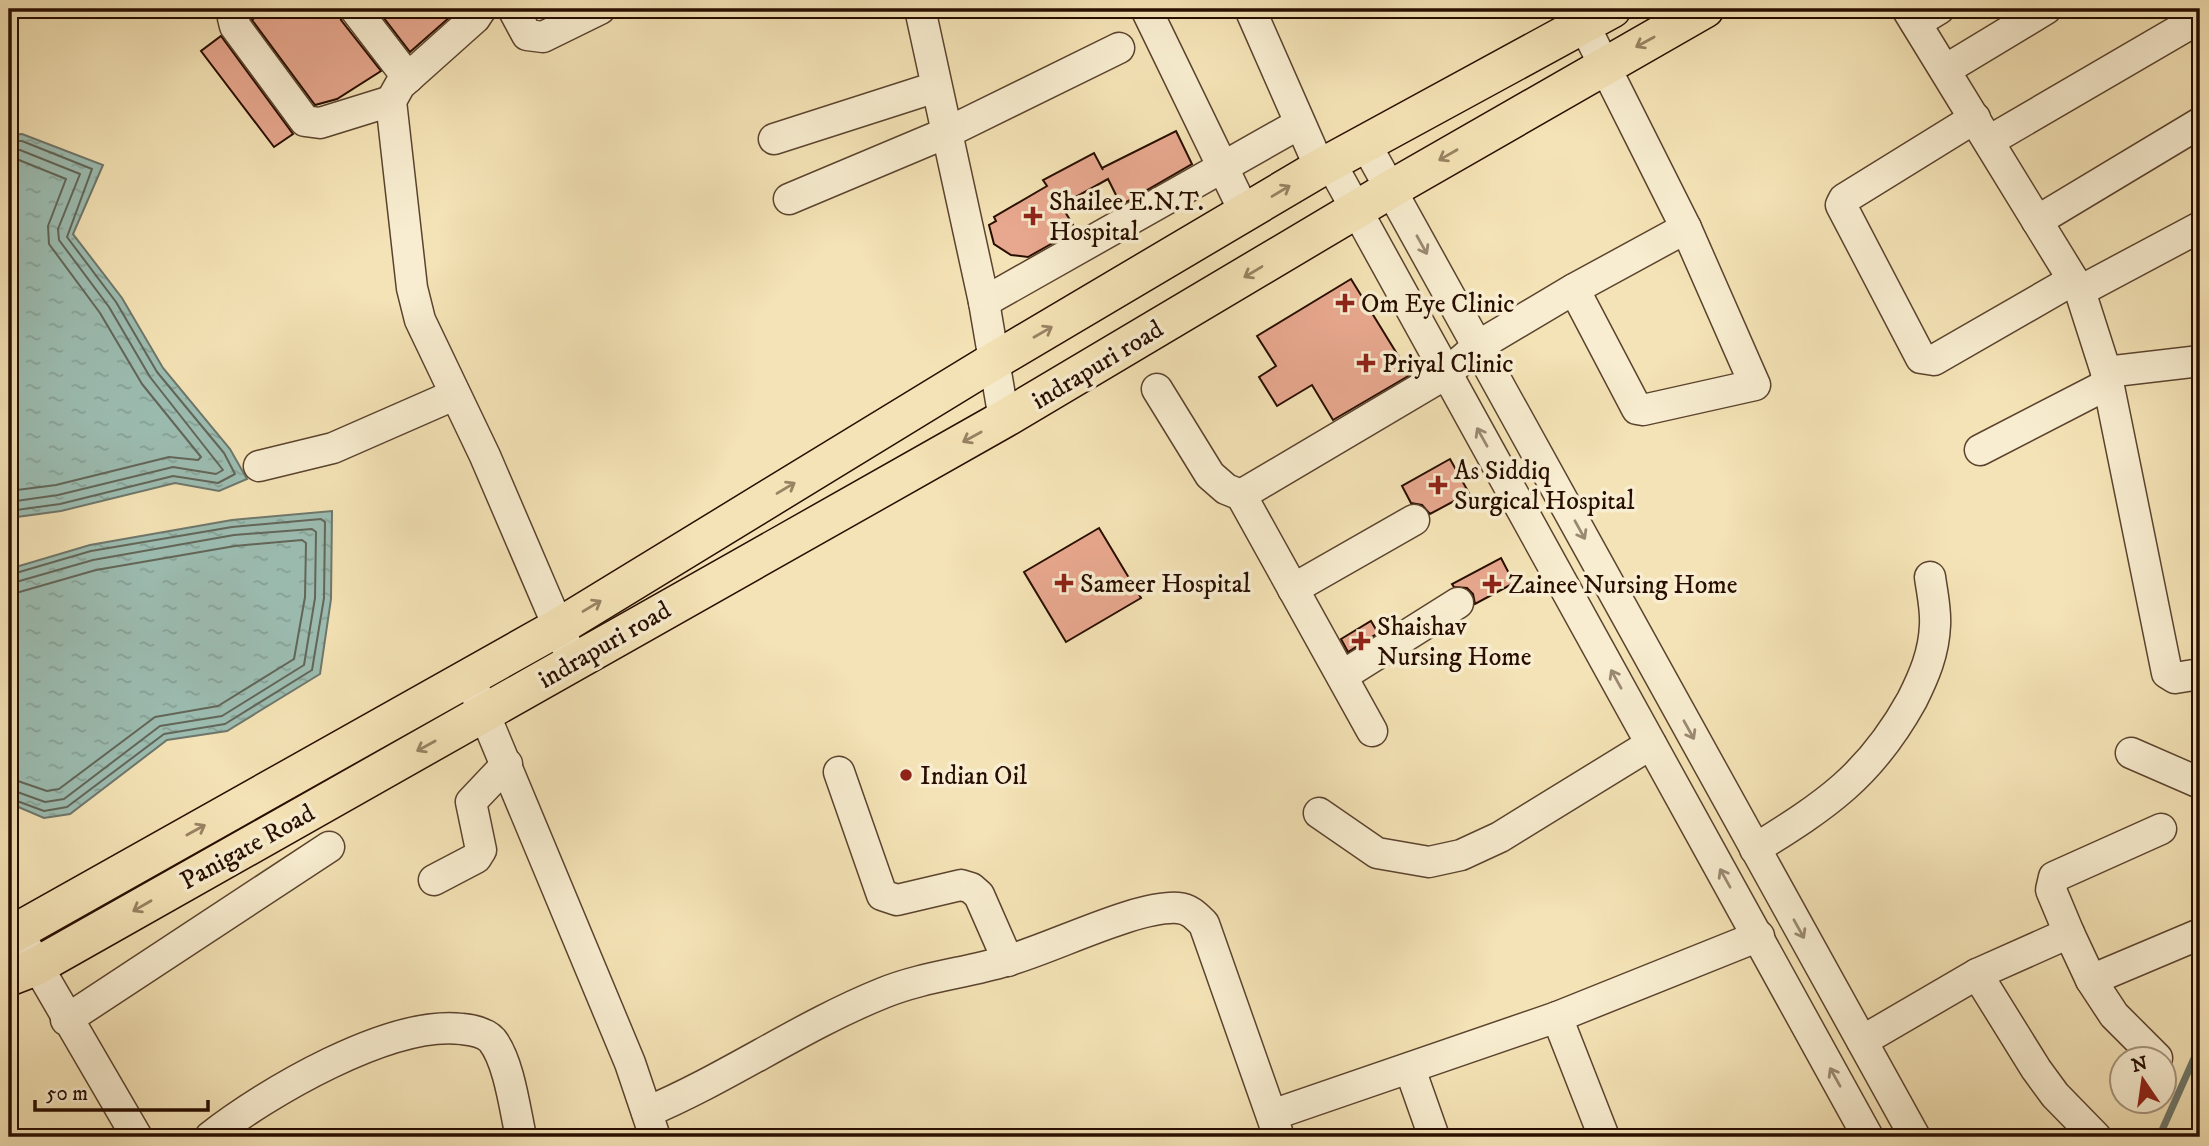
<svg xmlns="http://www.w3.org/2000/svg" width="2209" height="1146" viewBox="0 0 2209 1146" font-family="'IM FELL DW Pica',serif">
<defs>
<pattern id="water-ripples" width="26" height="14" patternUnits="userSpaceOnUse" patternTransform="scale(1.75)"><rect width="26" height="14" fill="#9cbdb2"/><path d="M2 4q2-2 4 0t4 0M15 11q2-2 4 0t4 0" fill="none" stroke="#86a197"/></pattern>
</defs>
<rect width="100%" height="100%" fill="#f4e3b6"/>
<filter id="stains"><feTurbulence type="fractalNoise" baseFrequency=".00286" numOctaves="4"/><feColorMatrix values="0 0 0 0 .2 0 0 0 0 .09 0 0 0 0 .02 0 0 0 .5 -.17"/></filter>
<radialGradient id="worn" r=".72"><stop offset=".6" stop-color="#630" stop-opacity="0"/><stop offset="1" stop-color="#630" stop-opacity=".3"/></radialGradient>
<!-- water -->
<g fill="url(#water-ripples)" stroke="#6e776b" stroke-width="2">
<polygon points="22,134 103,165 73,234 122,298 163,368 230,449 247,479 219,491 175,483 61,511 9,518 9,135"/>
<polygon points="332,511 331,599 320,674 227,731 167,740 70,814 44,818 9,803 9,569 90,545 232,520"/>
</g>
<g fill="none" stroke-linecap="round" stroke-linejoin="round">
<!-- shore -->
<g stroke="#626659" stroke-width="2">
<polyline points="9,141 22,141 92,169 67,237 116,302 157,372 224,453 235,474 218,483 173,476 60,504 9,511"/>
<polyline points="9,150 20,150 80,174 58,229 59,240 109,307 150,377 223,470 216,474 173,467 58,495 9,502"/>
<polyline points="9,161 19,160 66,179 48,226 49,244 100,313 142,384 201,457 198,460 169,457 56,485 9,491"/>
<polyline points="9,575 91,551 232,527 321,519 325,522 324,598 312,670 225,724 164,734 67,807 44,811 9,798"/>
<polyline points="9,584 93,560 234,535 312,529 316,532 315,598 304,665 222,716 160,726 64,799 45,802 9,789"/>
<polyline points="9,595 96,570 235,546 302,540 306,543 305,597 294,659 218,706 155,717 59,789 47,791 9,778"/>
</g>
<!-- stream -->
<polyline stroke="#6e776b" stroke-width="7" points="2159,1137 2200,1045"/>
</g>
<!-- building -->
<g fill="#e8a88f" stroke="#280e00" stroke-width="2">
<polygon points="264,9 338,9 341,20 381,71 337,99 315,105 252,20"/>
<polygon points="377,9 459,9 410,52"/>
<polygon points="221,36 293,134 274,147 201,51"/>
<polygon points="1176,131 1192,164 1121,205 1108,179 1061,205 1076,230 1028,257 1011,255 994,244 989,225 996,221 994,217 1047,186 1043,180 1094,153 1103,170 1102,168"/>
<polygon points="1351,279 1410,375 1333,420 1312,385 1277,406 1259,377 1276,366 1257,336"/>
<polygon points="1450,459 1469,493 1430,514 1422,505 1411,503 1402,486"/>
<polygon points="1099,528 1141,598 1066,642 1024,572"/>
<polygon points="1501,558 1514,583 1475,604 1473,594 1467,588 1454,587 1452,584"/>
<polygon points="1371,621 1378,633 1348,652 1341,639"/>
</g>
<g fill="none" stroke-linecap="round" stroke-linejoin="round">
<defs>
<g id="minor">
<polyline points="238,9 233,18 235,26 305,121 320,123 391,101"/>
<polyline points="355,9 408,78"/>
<polyline points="481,9 475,18 400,85 391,101 412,288 420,320 485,456 567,647"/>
<polyline points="513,9 527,35 543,37 600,9"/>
<polyline points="920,9 984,302 1004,419"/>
<polyline points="1146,9 1245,213"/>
<polyline points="1250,9 1320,168"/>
<polyline points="1907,9 2080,291 2106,372 2200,361"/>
<polyline points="1916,23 1939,9"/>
<polyline points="1945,70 2046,9"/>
<polyline points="1975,118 1844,199 1841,205 1921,358 1934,360 2073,280"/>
<polyline points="774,139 936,87"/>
<polyline points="1989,141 2200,18"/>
<polyline points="1365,143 1915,1137"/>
<polyline points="1330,162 1868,1137"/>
<polyline points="789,199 946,133 1119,48"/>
<polyline points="2037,221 2200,123"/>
<polyline points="1574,289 1637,409 1643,410 1755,385 1686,228 1576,9"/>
<polyline points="2080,291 2200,227"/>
<polyline points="984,302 1299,124"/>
<polyline points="2106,372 2167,673 2175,678 2200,674"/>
<polyline points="1157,389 1210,475 1226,489 1241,495"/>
<polyline points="1980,450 2108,384"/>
<polyline points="259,466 333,448 454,395"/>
<polyline points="1293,589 1414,520"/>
<polyline points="1342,676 1458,603"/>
<polyline points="469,677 630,1063 655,1137"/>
<polyline points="1372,731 1241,495 1447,373 1478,346 1574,289 1686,228"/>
<polyline points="2131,753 2200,783"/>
<polyline points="839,772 882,895 897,900 961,885 971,888 979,895 1008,961"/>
<polyline points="1319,813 1377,853 1429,862 1461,855 1500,837 1651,744"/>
<path d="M1755,849c71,-44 115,-73 157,-149 12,-24 22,-47 23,-75 1,-16 -3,-33 -5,-48"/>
<polyline points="434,880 476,858 481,850 471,802 507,764"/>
<polyline points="17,931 137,1137"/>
<polyline points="2069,933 2051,890 2054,877 2161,829"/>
<polyline points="1977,974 2036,1069 2055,1095 2096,1137"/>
<polyline points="2091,980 2200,934"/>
<polyline points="1557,1017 1759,936"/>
<polyline points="66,1020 329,847"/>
<polyline points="1862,1041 1977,974 2069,933 2091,980 2114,1015 2157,1058"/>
<polyline points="1410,1069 1434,1137"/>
<path d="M647,1112c81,-34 154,-86 236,-119 39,-16 83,-20 123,-32 45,-12 130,-56 172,-53 12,1 18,8 26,16l75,213"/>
<polyline points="1272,1115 1557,1017 1604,1137"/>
<path d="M210,1137c56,-44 180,-117 252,-108 10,1 23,3 30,11 17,21 23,70 29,97"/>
</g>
<g id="major">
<polyline points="9,936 557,628 994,361 1320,168 1612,9"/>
<polyline points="9,977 35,967 1004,419 1391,189 1705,9"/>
</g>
</defs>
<!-- minor casing -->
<use href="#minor" stroke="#5b432e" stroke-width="33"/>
<!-- major casing -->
<use href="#major" stroke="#280e00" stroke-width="40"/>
<!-- minor -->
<use href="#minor" stroke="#f8edd0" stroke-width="30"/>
<!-- major -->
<use href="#major" stroke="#f4e3b6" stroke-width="37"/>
</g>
<!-- one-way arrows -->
<defs><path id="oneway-shaft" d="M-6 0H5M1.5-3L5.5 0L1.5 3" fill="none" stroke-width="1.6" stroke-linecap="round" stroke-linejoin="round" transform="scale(1.75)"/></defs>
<g stroke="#988364">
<use href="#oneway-shaft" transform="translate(1645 42) rotate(151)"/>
<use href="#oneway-shaft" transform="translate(1448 155) rotate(150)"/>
<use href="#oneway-shaft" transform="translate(1281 191) rotate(-31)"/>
<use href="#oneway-shaft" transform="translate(1253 272) rotate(149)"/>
<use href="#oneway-shaft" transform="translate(1043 332) rotate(-30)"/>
<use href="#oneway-shaft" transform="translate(972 437) rotate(151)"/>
<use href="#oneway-shaft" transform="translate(786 488) rotate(-31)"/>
<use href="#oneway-shaft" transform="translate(592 606) rotate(-31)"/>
<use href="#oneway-shaft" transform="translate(426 746) rotate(151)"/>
<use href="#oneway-shaft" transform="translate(196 830) rotate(-29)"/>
<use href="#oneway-shaft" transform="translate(142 906) rotate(150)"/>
</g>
<g stroke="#9a8972">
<use href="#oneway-shaft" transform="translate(1422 245) rotate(61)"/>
<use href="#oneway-shaft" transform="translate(1482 437) rotate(-119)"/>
<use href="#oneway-shaft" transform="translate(1580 530) rotate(61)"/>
<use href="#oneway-shaft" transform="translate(1616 679) rotate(-119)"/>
<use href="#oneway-shaft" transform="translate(1689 730) rotate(61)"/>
<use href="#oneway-shaft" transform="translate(1725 878) rotate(-119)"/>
<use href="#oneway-shaft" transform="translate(1799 929) rotate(61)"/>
<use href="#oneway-shaft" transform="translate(1835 1077) rotate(-119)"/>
</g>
<!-- markers -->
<g fill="#8f2418" stroke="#f8edd0" stroke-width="2.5">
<path d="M1029.5 205.5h7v7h7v7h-7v7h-7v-7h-7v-7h7z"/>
<path d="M1341.5 292.5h7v7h7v7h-7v7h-7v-7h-7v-7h7z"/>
<path d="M1362.5 352.5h7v7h7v7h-7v7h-7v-7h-7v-7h7z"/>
<path d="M1434.5 474.5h7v7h7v7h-7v7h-7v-7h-7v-7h7z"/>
<path d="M1060.5 572.5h7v7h7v7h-7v7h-7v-7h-7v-7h7z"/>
<path d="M1488.5 573.5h7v7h7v7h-7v7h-7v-7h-7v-7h7z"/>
<path d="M1357.5 630.5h7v7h7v7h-7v7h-7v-7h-7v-7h7z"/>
<circle cx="906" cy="775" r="7"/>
</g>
<g text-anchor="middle" stroke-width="7" stroke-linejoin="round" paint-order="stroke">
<!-- poi labels -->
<g font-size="26" fill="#280e00" stroke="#f8edd0" text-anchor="start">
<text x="1049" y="210">Shailee E.N.T.<tspan x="1049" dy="30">Hospital</tspan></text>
<text x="1361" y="312">Om Eye Clinic</text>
<text x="1382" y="372">Priyal Clinic</text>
<text x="1454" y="479">As Siddiq<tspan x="1454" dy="30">Surgical Hospital</tspan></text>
<text x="1080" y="592">Sameer Hospital</text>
<text x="1508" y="593">Zainee Nursing Home</text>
<text x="1377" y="635">Shaishav<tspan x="1377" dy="30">Nursing Home</tspan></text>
<text x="920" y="784">Indian Oil</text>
</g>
<!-- street labels -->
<g font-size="26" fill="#280e00" stroke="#f8edd0">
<text transform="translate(1097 364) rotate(-31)" y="9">indrapuri road</text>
<text transform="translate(604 644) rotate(-30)" y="9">indrapuri road</text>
<text transform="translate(247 846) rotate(-29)" y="9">Panigate Road</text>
</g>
</g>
<!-- margin -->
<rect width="2209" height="1146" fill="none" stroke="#f4e3b6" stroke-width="35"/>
<rect x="10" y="10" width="2188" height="1125" fill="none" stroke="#280e00" stroke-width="3.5"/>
<rect x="18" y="18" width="2174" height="1111" fill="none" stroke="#280e00" stroke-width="2"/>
<!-- north arrow -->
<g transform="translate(2143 1080) rotate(347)"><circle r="33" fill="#f8edd0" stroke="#a5947d" stroke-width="2"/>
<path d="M0-5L12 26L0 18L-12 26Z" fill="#8f2418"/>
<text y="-10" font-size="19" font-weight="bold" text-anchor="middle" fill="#280e00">N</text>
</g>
<!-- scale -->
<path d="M35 1100v10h173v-10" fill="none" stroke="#280e00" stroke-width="3.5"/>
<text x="46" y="1100" font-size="21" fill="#280e00" stroke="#f8edd0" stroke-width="5" paint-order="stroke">50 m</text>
<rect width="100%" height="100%" filter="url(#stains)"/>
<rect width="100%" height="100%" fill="url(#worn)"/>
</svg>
